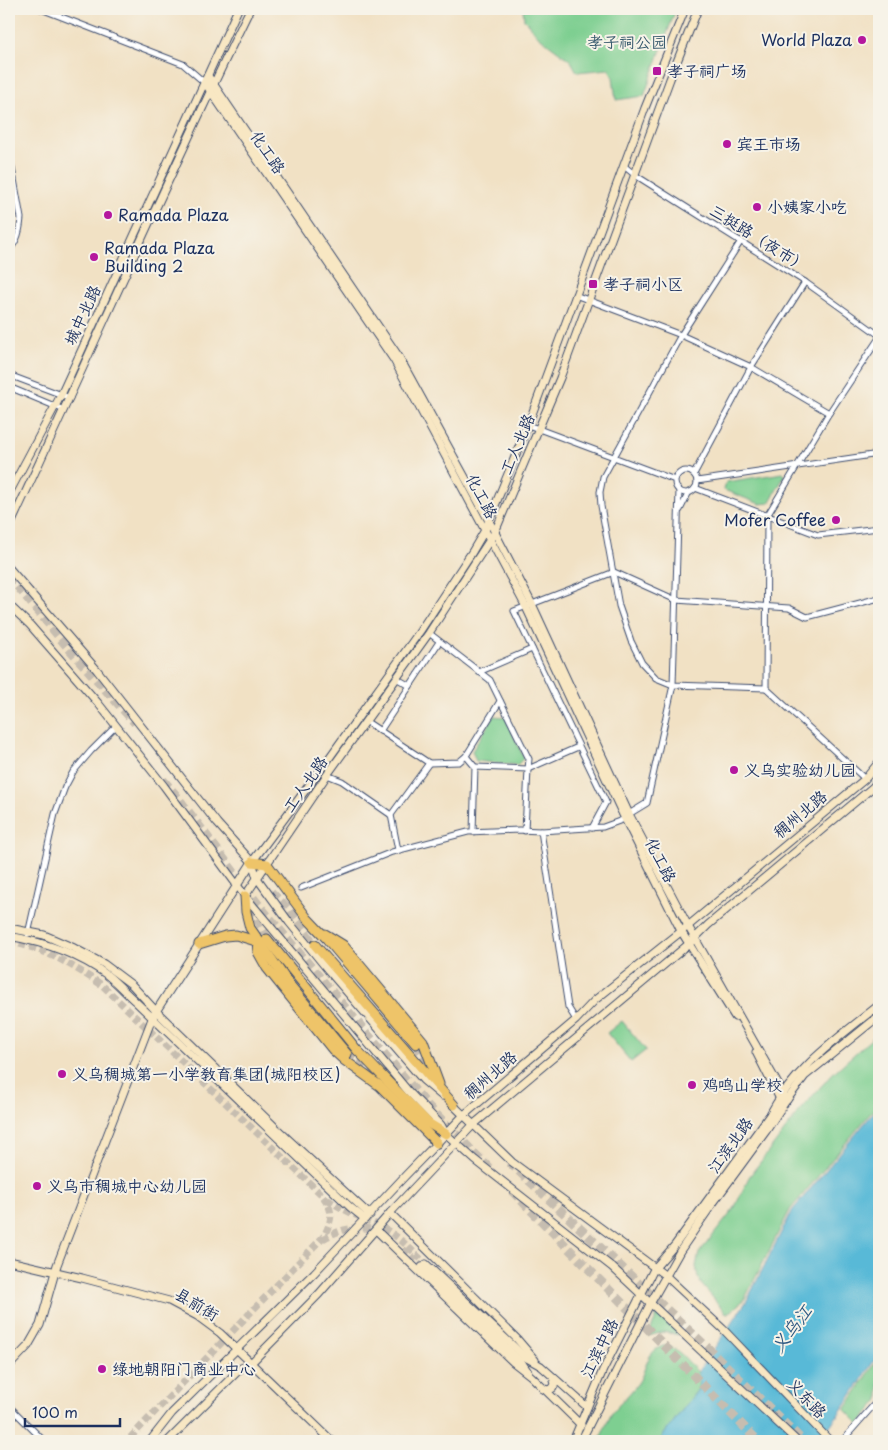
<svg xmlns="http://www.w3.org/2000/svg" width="888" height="1450" viewBox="0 0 888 1450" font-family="'Playpen Sans','LXGW WenKai TC',sans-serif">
<rect width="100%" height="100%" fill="#f7f3e8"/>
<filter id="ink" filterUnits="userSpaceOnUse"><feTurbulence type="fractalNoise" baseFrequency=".02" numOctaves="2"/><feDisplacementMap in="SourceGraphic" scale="10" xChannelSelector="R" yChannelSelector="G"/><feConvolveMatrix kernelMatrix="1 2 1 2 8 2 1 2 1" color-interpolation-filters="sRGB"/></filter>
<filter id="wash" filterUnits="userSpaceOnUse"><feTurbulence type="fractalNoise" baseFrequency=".0096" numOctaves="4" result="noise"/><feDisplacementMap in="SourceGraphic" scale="20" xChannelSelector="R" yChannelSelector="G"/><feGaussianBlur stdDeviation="1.12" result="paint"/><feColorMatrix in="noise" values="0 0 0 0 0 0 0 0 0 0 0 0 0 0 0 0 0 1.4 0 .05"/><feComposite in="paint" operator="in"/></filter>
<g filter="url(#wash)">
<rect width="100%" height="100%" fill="#f1e1c4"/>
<!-- green -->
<g fill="#7ecf91" stroke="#4c7f78">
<polygon points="523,9 676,9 644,96 616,100 613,77 609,69 577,72 571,61 538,36 524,19"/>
<polygon points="783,473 785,475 769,503 760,504 724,490 726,482"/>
<polygon points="494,716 505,717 524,758 517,765 476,761 472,751"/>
<polygon points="622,1021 646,1050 631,1062 607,1033"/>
<polygon points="879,1032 879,1103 790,1210 744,1300 727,1314 702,1285 698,1278 696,1266 699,1253 734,1209 749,1177 802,1108 832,1074"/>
<polygon points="660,1309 662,1309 679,1335 664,1332 648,1336"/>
<path d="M663,1346c15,0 25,16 35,26l1,16 -40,53h-61c6,-9 9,-19 14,-28 8,-10 18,-19 26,-30 9,-13 7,-31 25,-37z"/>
<polygon points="879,1357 879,1400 859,1424 845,1410"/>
</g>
<!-- water -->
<polygon fill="#58b9d7" stroke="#3a749a" points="879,1106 879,1353 848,1401 819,1441 659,1441 699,1388 698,1372 746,1302 792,1211"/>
</g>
<g filter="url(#ink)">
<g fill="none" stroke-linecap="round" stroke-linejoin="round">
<!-- secondary-tunnel -->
<g stroke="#c6bdb0" stroke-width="7" stroke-dasharray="7 3.5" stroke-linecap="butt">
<path d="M9,942c38,7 61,22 93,43l219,209c13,16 12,24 3,42l-197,205"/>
<path d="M327,1199c18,13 37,19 56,29 17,9 30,24 43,36"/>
<path d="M323,1239c19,-11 35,-14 56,-8"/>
<polyline points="403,1249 422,1267"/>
</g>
<!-- highway-tunnel -->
<g stroke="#c6bdb0" stroke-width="9" stroke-dasharray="9 4.5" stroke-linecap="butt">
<polyline points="9,576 64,643 135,723"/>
<polyline points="163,780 176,795 258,904 429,1107 489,1168"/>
<polyline points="271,892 290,911 315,945"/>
<polyline points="252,906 267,939"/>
<polyline points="416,1044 430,1067"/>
<polyline points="347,1054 380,1077"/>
<polyline points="509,1162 708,1348 803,1441"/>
<polyline points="512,1191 758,1441"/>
</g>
<defs>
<g id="street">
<polyline points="41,9 183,64 205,83"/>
<polyline points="9,15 13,9"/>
<path d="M9,151l12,67c-1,12 -3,23 -12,32"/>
<polyline points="624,166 635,175 805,282 879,335"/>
<polyline points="741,241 681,335 603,477 600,492 601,506 619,606 631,641 642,663 656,678 673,685 766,688"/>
<polyline points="575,295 681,335 751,367 829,413"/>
<polyline points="9,375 70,398"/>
<polyline points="9,387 64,410"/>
<polyline points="528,425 675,480"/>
<circle cx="686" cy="482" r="11"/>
<polyline points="694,474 751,367 805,282"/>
<polyline points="697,481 879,454"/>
<polyline points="695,488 818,535 879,528"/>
<polyline points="680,510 689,492"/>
<polyline points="429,633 490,680 529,759 528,769 578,747"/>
<polyline points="479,672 532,649"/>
<polyline points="396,678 410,686"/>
<polyline points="367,722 429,763 459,762 466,756"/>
<polyline points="380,731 439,642"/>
<polyline points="475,767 466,756 500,701"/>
<polyline points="327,775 342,781 391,815"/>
<polyline points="865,779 766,688 767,516 829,413 879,338"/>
<polyline points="592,828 606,802 514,611 614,572 676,600 789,608 807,617 879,598"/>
<polyline points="541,831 568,1007 576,1020"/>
<polyline points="473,832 475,767 528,769 525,831"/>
<polyline points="398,850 391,815 429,763"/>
<polyline points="301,888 392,852 468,832 519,830 541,831 603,827 625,819 629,814 647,803 673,685 679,490"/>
<polyline points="28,934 55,814 65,787 73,772 91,751 116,726"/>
<polyline points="9,1406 44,1441"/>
<polyline points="842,1441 879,1399"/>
</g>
<g id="secondary">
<polyline points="208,76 399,357 489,521 532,604 629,814 688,926 787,1100"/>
<polyline points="205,83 394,360 526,607 625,819 681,931 735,1017"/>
<polyline points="9,493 61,395 238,9"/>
<path d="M9,528c81,-173 157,-348 241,-519"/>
<polyline points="9,568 97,670 217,823 252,862 257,878 289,922 328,970 423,1080 442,1096"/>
<polyline points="9,605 30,625 98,703 164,786 245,896 408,1091 441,1125 446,1134 475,1160 612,1267 797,1441"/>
<polyline points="245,896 327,775 429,633 495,532 560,378 670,79 698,9"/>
<polyline points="9,928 44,935 74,948 104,964 132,985 156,1011 274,1126 370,1215"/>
<path d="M9,936c34,6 70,18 98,39 10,8 19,18 29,27l214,205 15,12"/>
<polyline points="756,1052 783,1105"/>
<polyline points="451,1103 512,1162 666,1276 723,1329 830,1441"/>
<polyline points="390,1213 517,1339 535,1360"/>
<polyline points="376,1230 513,1362 531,1376 581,1425"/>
<polyline points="9,1261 82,1278 169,1301 197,1316 220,1333 332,1441"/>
<polyline points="426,1264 525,1357 541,1366 587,1407"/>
<polyline points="422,1267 522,1363 528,1372"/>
<polyline points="9,1366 28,1346 40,1325 57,1265 153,1016 252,862 327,761 420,631 472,552 485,530 528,425 645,108 685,9"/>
<polyline points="543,1389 549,1390 553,1388 555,1384 553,1377"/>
<polyline points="150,1441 172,1413 314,1273 405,1176 464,1115 576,1020 595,1000 688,926 865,779 879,762"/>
<polyline points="168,1441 241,1368 250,1364 319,1294 390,1213 473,1125 690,943 708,925 873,787 879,779"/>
<path d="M573,1441l30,-71 51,-101 21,-24 94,-129c25,-48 69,-78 110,-111"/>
<polyline points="581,1441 650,1304 680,1251 711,1206 766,1131 783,1105 805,1076 879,1016"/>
</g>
<g id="highway">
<polyline points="252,862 267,864 307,918 327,939 416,1044"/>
<polyline points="245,896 246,912 250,928 289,984 347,1054"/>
<polyline points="325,934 343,945 423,1041 439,1084"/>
<polyline points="267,939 357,1050 428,1123 446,1134"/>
<polyline points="199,944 225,936 236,935 259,942 258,952 267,968 333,1050 344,1060 380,1086 437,1143"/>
<polyline points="315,945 454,1105"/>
</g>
</defs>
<!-- street casing -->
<use href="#street" stroke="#3b4a6d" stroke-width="7"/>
<!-- secondary casing -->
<use href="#secondary" stroke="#3b4a6d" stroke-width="9"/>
<!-- highway casing -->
<use href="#highway" stroke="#3b4a6d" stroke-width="11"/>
<!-- street -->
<use href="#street" stroke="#fff" stroke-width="5"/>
<!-- secondary -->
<use href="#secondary" stroke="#f8e7c3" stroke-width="7"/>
<!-- highway -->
<use href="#highway" stroke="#eec469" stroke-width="9"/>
</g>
</g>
<!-- markers -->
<g fill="#b5179e" stroke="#f7f3e8" stroke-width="2">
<circle cx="862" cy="40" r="5"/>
<rect x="652" y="66" width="10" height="10" rx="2.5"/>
<circle cx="727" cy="144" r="5"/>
<circle cx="757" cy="207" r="5"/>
<circle cx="108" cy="215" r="5"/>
<circle cx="94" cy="257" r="5"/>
<rect x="588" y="279" width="10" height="10" rx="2.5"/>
<circle cx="836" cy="520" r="5"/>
<circle cx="734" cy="770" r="5"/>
<circle cx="62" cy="1074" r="5"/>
<circle cx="692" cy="1085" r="5"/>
<circle cx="37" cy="1186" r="5"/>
<circle cx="102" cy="1369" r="5"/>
</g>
<g text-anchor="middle" stroke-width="4" stroke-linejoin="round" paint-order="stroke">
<!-- poi labels -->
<g font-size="16" fill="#1b2f5e" stroke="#f7f3e8" text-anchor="start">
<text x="852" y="46" text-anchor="end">World Plaza</text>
<text x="667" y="77">孝子祠广场</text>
<text x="737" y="150">宾王市场</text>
<text x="767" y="213">小姨家小吃</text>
<text x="118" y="221">Ramada Plaza</text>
<text x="104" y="254">Ramada Plaza<tspan x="104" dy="18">Building 2</tspan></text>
<text x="603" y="290">孝子祠小区</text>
<text x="826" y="526" text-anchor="end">Mofer Coffee</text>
<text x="744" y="776">义乌实验幼儿园</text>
<text x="72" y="1080">义乌稠城第一小学教育集团(城阳校区)</text>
<text x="702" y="1091">鸡鸣山学校</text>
<text x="47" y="1192">义乌市稠城中心幼儿园</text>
<text x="112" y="1375">绿地朝阳门商业中心</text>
</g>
<!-- park labels -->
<g font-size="16" fill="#34576b" stroke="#f7f3e8">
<text x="627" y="48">孝子祠公园</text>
</g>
<!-- street labels -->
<g font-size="16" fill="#1b2f5e" stroke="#f7f3e8">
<text transform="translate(268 152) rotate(56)" y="6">化工路</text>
<text transform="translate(759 238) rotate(32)" y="6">三挺路（夜市）</text>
<text transform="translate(82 315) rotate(-65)" y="6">城中北路</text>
<text transform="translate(517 444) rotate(-67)" y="6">工人北路</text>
<text transform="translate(482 496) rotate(62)" y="6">化工路</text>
<text transform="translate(305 784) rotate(-55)" y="6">工人北路</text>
<text transform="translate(800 814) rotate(-40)" y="6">稠州北路</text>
<text transform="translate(661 860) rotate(63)" y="6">化工路</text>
<text transform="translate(490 1075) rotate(-41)" y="6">稠州北路</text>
<text transform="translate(730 1145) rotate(-54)" y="6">江滨北路</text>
<text transform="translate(197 1304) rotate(31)" y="6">县前街</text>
<text transform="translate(599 1348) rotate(-64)" y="6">江滨中路</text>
<text transform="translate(807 1398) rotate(46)" y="6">义东路</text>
</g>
<!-- water labels -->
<g font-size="18" font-style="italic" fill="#2d5882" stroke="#f7f3e8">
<text transform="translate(792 1329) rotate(-53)" y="6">义乌江</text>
</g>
</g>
<!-- margin -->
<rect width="888" height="1450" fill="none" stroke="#f7f3e8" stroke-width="30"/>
<!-- scale -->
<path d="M25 1418v8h95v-8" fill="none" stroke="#1b2f5e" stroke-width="2.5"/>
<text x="32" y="1418" font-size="15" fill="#1b2f5e" stroke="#f7f3e8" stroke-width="4" paint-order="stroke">100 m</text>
</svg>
